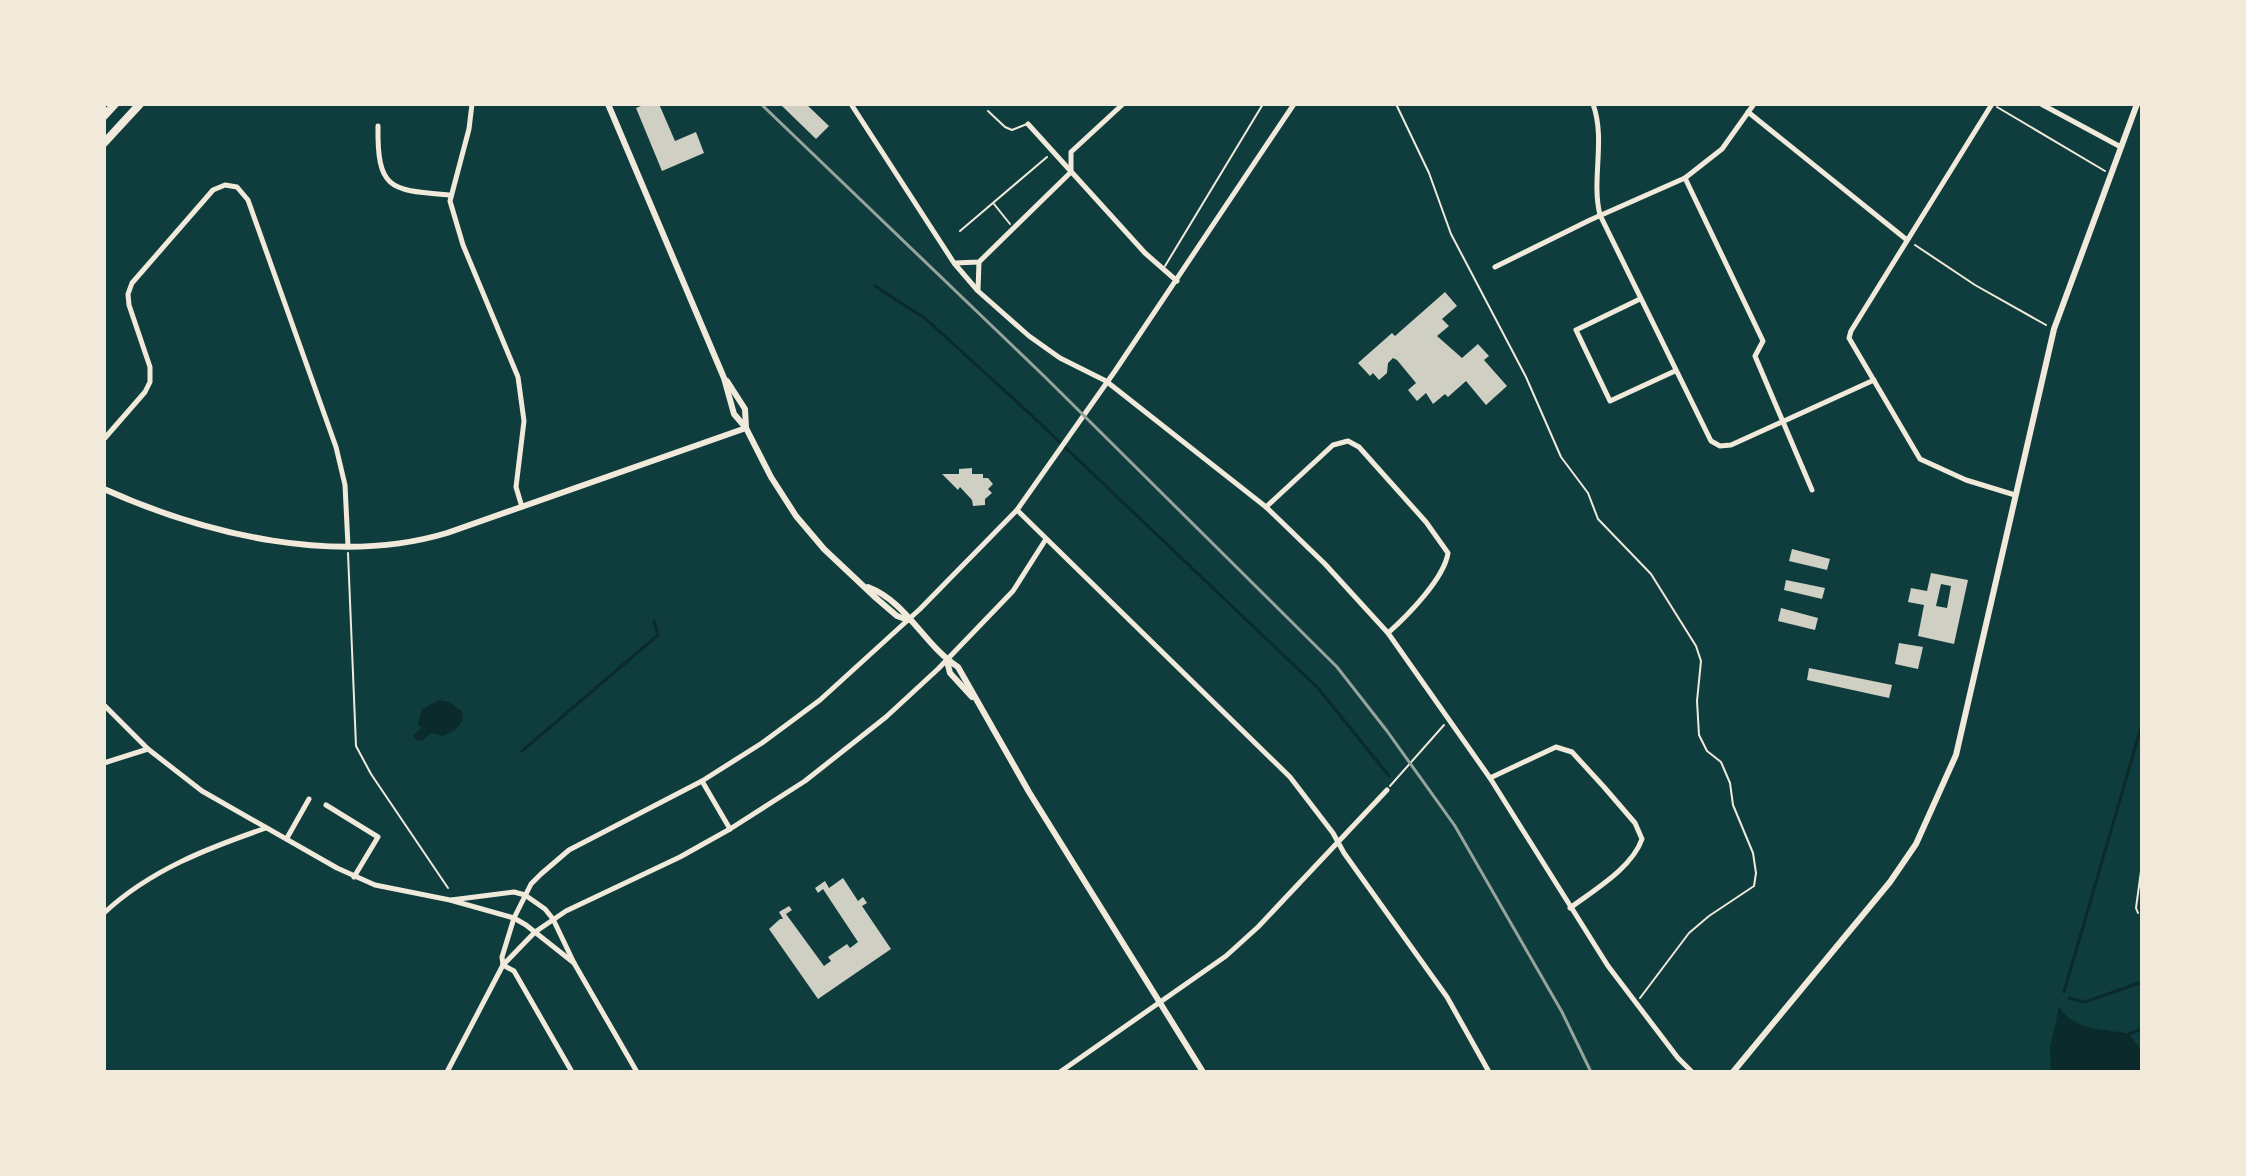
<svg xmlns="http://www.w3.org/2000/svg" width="2246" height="1176" viewBox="0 0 2246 1176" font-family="Arial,sans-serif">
<rect width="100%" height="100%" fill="#0f3d3e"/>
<!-- water -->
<g fill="#0a2a2b">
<polygon points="439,700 449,702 462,711 463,720 455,730 443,736 431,733 422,741 416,740 413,736 421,728 418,724 422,709"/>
<path d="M2059,1007c17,25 44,21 70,27l13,17v21h-91l-1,-24z"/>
</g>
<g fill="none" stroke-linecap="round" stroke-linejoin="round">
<!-- stream -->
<g stroke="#0a2a2b" stroke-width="3">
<polyline points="875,286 926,319 1028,412 1318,688 1389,776"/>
<polyline points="522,751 658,635 654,621"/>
<polyline points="2064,992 2142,724"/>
<polyline points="2069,998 2085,1002 2142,982"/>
<polyline points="2129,1034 2142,1029"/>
</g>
</g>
<!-- building -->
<g fill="#cfcfc3" fill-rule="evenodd">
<polygon points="646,104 659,104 675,141 696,132 704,153 662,171 636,108"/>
<polygon points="780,104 806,104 829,126 816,139"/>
<polygon points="1445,292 1457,306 1442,319 1449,326 1437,336 1462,358 1478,344 1489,356 1484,360 1507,386 1486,405 1466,381 1448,397 1445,394 1433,404 1426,393 1417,401 1408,390 1416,383 1397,360 1393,358 1388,363 1387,373 1379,380 1373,373 1370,376 1358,363 1392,333 1395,336"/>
<polygon points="972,468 972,474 983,474 983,478 988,478 993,484 988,489 992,493 985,499 985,505 973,506 972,500 960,487 958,490 942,474 959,474 959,469"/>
<polygon points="1792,549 1830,559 1827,570 1789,561"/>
<path d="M1931,573l37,7 -14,64 -36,-8 6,-31 -16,-3 3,-14 16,3zM1941,584l10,2 -4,22 -11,-2z"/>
<polygon points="1786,580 1825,588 1822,599 1784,590"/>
<polygon points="1781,608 1818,618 1815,630 1778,621"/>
<polygon points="1899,643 1923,647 1918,669 1895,664"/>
<polygon points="1809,668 1892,685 1889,698 1807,680"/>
<polygon points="843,878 858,901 863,897 867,903 862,906 891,949 818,999 769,929 780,919 783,919 779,912 789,906 792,910 786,914 824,966 831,961 828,957 847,944 850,948 858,942 823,889 818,893 815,888 825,881 829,888"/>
</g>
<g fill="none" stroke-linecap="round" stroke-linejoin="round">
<!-- path -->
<g stroke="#f1e9da" stroke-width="2">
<polyline points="1396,104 1429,173 1451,234 1526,377 1561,457 1588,493 1598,519 1651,574 1696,646 1701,661 1697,701 1699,735 1707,751 1721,762 1730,783 1733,805 1753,853 1756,873 1754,886 1709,916 1689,933 1640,998"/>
<polyline points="1997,107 2105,171"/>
<polyline points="994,204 1010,224"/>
<polyline points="960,231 1047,157"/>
<polyline points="1915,245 1975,285 2046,325"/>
<polyline points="348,553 356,746 371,774 448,888"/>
<polyline points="1390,786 1444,725"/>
<polyline points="2138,913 2136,908 2142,864"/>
</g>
<!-- service -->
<g stroke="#f1e9da" stroke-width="2">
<polyline points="988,111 1005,127 1012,130 1027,124"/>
<polyline points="1165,266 1263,104"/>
</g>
<!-- minor -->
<g stroke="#f1e9da" stroke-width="5">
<polyline points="472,104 469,129 450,201 463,245 518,377 524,421 516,487 522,507"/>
<polyline points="851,104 954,263 978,291 1029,336 1060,358 1106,381 1266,507 1325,564 1388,633 1490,778 1608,966 1678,1058 1692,1072"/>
<path d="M1593,104c13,36 -2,75 7,111l111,226 9,5 11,-1 143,-65"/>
<polyline points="1992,104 1851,331 1849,338 1920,459 1966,480 2015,495"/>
<polyline points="2041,104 2119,146"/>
<polyline points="1748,112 1907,240"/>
<polyline points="1028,124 1145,253 1177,281"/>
<path d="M378,126c-1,65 13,64 71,69"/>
<polyline points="1685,178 1763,341 1755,356 1812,490"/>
<polyline points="955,263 979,262 1071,172 1071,152 1123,104"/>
<polyline points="1495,267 1590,220 1685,178 1722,149 1754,104"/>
<polyline points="978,290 979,262"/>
<polyline points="1640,299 1576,330 1610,401 1675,371"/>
<polyline points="104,439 145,392 150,382 150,367 129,305 128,294 132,283 213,190 225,185 237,187 248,200 336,447 345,485 348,546"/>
<path d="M1266,507l67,-62 15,-4 11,6 67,75 22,31c-4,26 -41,63 -60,80"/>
<polyline points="1017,510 1290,777 1333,833 1344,853 1447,997 1489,1072"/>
<polyline points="104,705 148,749 202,791 337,868 375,885 450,900 514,918 526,925 574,963"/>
<polyline points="104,763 148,749"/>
<path d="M1490,778l66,-31 16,5 32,35 31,36 7,16c-10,29 -48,51 -72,69"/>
<polyline points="702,781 730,829"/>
<polyline points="326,805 378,837 354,877"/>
<polyline points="287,838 309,799"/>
<polyline points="451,900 514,892 525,895 545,909 553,919 574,963 637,1072"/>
<path d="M104,913c46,-43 104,-65 162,-85"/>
<polyline points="503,965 502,957 514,918 531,884 541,874 569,850 702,781 762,743 820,700 920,609 1017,510 1115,371 1294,104"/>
<polyline points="503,965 514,971 572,1072"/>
<polyline points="447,1072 503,965 535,932 566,911 680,857 730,829 805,781 886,717 938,669 1013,591 1046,539"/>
<polyline points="1060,1072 1226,956 1258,927 1387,790"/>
</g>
<!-- tertiary -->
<g stroke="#f1e9da" stroke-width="6">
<polyline points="608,104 724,378 734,414 746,428 771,477 796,516 824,549 876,598 897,616 908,620"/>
<polyline points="727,381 745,409 746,428"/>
<path d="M104,489c102,46 233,77 343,44l299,-105"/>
<path d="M868,587c39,15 55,57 90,80l71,125 174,280"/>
<polyline points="947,661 950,673 972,697"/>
<polyline points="1733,1072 1890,882 1916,844 1956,755 2054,329 2137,104"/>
</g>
<!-- primary -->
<g stroke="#f1e9da" stroke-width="8">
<polyline points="104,116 115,104"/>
<polyline points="104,143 140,104"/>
</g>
<!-- rail -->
<polyline stroke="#97a49c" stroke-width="3" points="761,104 1044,376 1337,667 1387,731 1455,826 1562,1012 1591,1072"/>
</g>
<!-- border -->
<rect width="2246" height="1176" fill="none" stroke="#f1e9da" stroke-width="212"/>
</svg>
